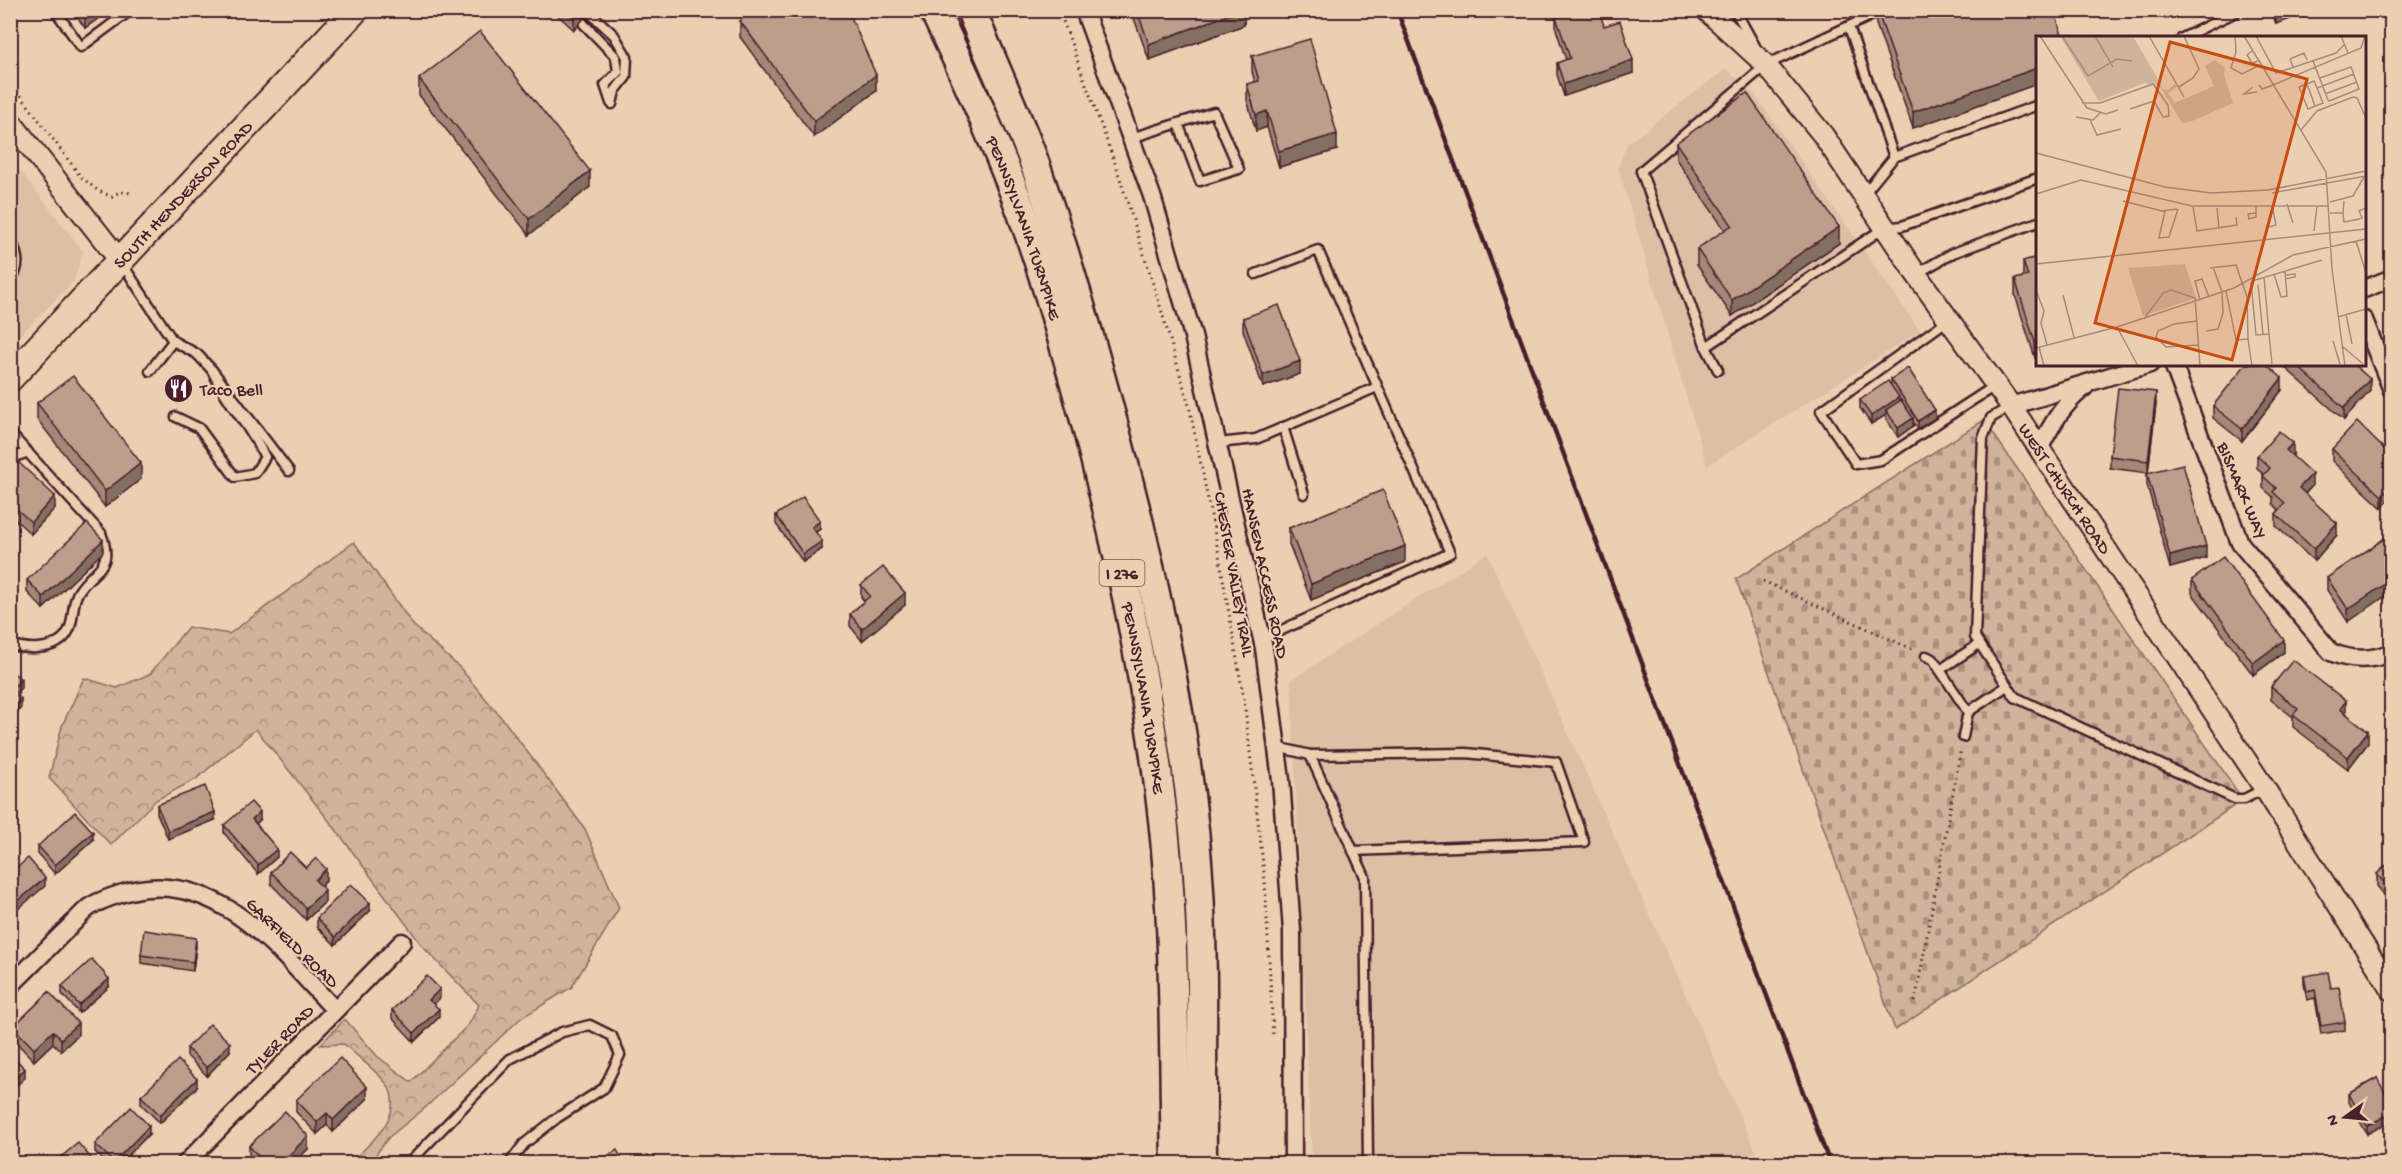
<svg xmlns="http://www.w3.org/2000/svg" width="2402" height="1174" viewBox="0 0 2402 1174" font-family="'Gochi Hand',sans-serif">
<defs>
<pattern id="forest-crowns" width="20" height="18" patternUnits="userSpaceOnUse" patternTransform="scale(1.5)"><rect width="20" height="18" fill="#cfb39b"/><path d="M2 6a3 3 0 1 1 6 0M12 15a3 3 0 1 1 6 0" fill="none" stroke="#aa917f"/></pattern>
<pattern id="cemetery-stones" width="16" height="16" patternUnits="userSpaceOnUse" patternTransform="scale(1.5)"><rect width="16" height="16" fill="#cfb39b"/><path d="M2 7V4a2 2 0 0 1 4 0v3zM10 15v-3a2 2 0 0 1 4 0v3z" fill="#aa917f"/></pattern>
</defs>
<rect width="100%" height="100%" fill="#eacfb1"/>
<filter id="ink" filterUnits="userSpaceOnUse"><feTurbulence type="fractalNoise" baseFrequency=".0167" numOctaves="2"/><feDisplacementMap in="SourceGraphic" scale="12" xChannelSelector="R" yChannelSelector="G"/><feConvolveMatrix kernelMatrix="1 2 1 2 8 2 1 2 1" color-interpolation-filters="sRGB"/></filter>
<g filter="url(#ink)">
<!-- built -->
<g fill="#dcc0a6">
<polygon points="1726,69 1755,95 1920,331 1707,466 1618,167 1627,144"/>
<polygon points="10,158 83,251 74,281 11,344"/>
<polygon points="1487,553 1761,1163 1312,1163 1291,680"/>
</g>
<!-- forest -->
<path fill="url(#forest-crowns)" stroke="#8c6963" stroke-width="1.5" d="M354,542l59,83 47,43 45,54 80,107 34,79 -47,79 -51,31 -96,90 -37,30 -19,26 -19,-1c19,-19 55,-46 38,-77 -5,-10 -35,-33 -44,-42l-24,1 25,-26 32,37 34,26 58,-58 10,-19 -55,-57 -90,-121 -78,-98 -60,50 -40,21 -45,45 -62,-67 13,-52 22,-48 33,10 33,-14 38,-47 41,7z"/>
<!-- cemetery -->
<polygon fill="url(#cemetery-stones)" stroke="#8c6963" stroke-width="1.5" points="1984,420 2243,800 1895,1030 1736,579"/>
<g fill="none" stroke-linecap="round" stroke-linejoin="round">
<defs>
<g id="service">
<polyline points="55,10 81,47 131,10"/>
<polyline points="1735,10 1755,46"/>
<polyline points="589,12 614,35 627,57 626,77 615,91 612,104"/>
<polyline points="581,21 616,57 618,72 605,85 611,103"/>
<polyline points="1849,27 1894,157"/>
<polyline points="2182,38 2236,12 2235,10"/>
<polyline points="1131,138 1214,112 1239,169 1200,181 1178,123"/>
<polyline points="1864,194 1894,157 2038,105"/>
<path d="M10,236c6,16 13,30 0,44"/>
<polyline points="121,262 173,341 150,371"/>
<polyline points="1256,274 1318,250 1450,553 1262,639"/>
<polyline points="1916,274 1953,253 2038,222"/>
<polyline points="1948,320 1821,411 1856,464 1881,460 1996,385"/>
<polyline points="173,341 197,354 212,370 289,471"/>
<polyline points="1706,347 1884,228 1902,226 2038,178"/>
<polyline points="1718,370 1706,347 1641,171 1766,65 1883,10"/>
<polyline points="2011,406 1991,418 1983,438 1975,637 2015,697 2235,799 2244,799 2264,789"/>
<path d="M176,417l23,11 36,49 20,-4 10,-16c-16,-32 -38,-54 -53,-87"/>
<polyline points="1283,427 1304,494"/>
<path d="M10,433l91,100c13,36 -5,33 -22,58 -7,10 -5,25 -9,36 -8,24 -40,24 -60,17"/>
<polyline points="1218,443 1256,439 1377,387"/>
<polyline points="10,459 28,452"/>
<polyline points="1979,644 1940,670 1968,712 2007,686"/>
<polyline points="1926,656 1933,659 1940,670"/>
<polyline points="1963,737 1968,712"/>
<polyline points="1277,747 1310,755 1365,877 1368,1164"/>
<polyline points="1310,755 1466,753 1556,762 1584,842 1353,851"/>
<polyline points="408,1164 510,1059 562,1032 590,1025 612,1036 620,1055 604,1088 557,1118 524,1144 509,1164"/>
</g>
<g id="minor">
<polyline points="1084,10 1152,196 1193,336 1264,648 1281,780 1292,931 1293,1164"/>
<polyline points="2364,289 2392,278"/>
<polyline points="2364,320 2392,390"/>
<path d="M2173,364l67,179 91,109c19,9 42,9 61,0"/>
<polyline points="2011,406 2150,364"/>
<path d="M2039,449c13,-25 24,-45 46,-62"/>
<path d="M10,986c18,-17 35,-35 52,-52 9,-8 17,-18 26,-26 11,-8 28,-13 42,-17 89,-22 151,62 205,119"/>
<polyline points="185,1164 402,942"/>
</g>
<g id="tertiary">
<path id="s1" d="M1706,10l60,55 57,70 93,139 95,132 254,383 127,201"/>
<polyline points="10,121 121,262"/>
</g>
<g id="primary">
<path id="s2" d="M10,378l345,-368"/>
</g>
<g id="motorway">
<path id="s3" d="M934,10c32,67 63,134 88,203 26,71 46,145 66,218 31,119 57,240 72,363 16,122 13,247 16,370"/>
<path d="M971,10c20,50 43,99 62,149 31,88 57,178 81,268 36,132 66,266 80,403 12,110 7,223 8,334"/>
</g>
</defs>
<!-- service casing -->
<use href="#service" stroke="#4a1f2b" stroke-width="13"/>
<!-- minor casing -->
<use href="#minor" stroke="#4a1f2b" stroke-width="21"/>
<!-- tertiary casing -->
<use href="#tertiary" stroke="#4a1f2b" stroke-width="24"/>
<!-- primary casing -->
<use href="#primary" stroke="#4a1f2b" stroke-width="30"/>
<!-- motorway casing -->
<use href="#motorway" stroke="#4a1f2b" stroke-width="33"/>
<!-- path -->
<g stroke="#4a1f2b" stroke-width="3" stroke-dasharray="1.5 4.5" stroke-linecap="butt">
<polyline points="1059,10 1116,166 1158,299 1189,405 1219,555 1244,700 1265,881 1273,1036"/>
<path d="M10,81l71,96 16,13 15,7c6,-5 12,-7 20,-3"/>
<polyline points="1763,581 1914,650"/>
<polyline points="1915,1002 1961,748"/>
</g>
<!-- service -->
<use href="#service" stroke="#eacfb1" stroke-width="8"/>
<!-- minor -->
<use href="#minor" stroke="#eacfb1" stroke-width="16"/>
<!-- tertiary -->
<use href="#tertiary" stroke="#eacfb1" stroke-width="20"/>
<!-- primary -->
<use href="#primary" stroke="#eacfb1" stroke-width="26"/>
<!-- motorway -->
<use href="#motorway" stroke="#eacfb1" stroke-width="28"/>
<!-- rail -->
<polyline stroke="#4a1f2b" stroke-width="4.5" points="1397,10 1830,1164"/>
</g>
<!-- wall -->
<g fill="#a38878" stroke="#4a1f2b" stroke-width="1.5">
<polygon points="72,10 110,10 85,28"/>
<polygon points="552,10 591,10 574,30"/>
<polygon points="1131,10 1244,10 1244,25 1149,60"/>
<polygon points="1876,10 2054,10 2037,38 2037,84 1913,128 1876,24"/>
<polygon points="2271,10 2315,10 2276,24"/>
<polygon points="1556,17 1604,26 1633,73 1564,96 1557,75 1557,63 1566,60 1556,29"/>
<polygon points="740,21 876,91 814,137 740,37"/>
<polygon points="1252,56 1337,150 1279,167 1267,127 1256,131 1247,100 1247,84 1255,82 1252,72"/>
<polygon points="419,79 590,187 529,235 419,95"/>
<polygon points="1676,143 1839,243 1732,316 1697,265 1697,249 1725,230 1676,159"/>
<polygon points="2037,257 2037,357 2035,358 2015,295 2015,279 2023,277 2023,261"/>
<polygon points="1243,318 1300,374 1263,387 1243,330"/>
<polygon points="2281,364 2353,364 2370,391 2344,420"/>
<polygon points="1891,379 1935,418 1918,429 1913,422 1913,426 1898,437 1886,419 1886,415 1871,424 1860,408 1860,400 1891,385"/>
<polygon points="2282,390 2242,441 2213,418 2213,406"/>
<polygon points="37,403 141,479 105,507 37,419"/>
<polygon points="2156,404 2148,473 2110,468 2110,456"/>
<polygon points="2332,449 2391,456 2382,508 2332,461"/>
<polygon points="2293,455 2292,456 2312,486 2305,494 2337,535 2314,561 2276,526 2276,514 2279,510 2273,504 2273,497 2263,488 2263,476 2264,475 2257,468 2257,456"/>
<polygon points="10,471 55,508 31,534 10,515"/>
<polygon points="2147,473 2206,558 2170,568 2147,485"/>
<polygon points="776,515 820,529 816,532 822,549 803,562 776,524"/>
<polygon points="1289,528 1405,562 1311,600 1289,544"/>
<polygon points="2391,534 2348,622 2327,590 2327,578"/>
<polygon points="103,552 43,609 27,592 27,580"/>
<polygon points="2192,580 2284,652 2253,675 2192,593"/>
<polygon points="861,585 905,605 862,641 850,626 850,614 864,601 861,597"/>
<polygon points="2271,687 2346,713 2368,743 2348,769 2293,727 2293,717 2271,700"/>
<polygon points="2391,715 2391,730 2390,728 2390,716"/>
<polygon points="157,805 215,820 168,839 157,813"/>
<polygon points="260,820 256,824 277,857 258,874 224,833 224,825"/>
<polygon points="93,840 55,874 38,854 38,846"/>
<polygon points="2391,861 2391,903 2377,886 2377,874"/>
<polygon points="306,868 326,881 321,886 325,902 306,920 271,884 271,872"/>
<polygon points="370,911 335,945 317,927 317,918"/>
<polygon points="196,946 193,971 141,963 141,955"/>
<polygon points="2304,976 2331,988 2345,1022 2345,1030 2321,1034 2315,998 2307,1000 2304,984"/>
<polygon points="62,986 109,987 79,1013 62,994"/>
<polygon points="49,992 78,1035 61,1051 53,1043 34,1061 13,1039 13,1027"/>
<polygon points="440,998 433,1004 439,1017 414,1042 392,1018 392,1010"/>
<polygon points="187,1048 230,1051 207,1076 187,1056"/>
<polygon points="2377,1078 2367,1134 2349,1102 2349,1094"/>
<polygon points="197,1087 160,1123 141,1104 141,1096"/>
<polygon points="367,1099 333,1132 327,1125 317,1134 296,1112 296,1100"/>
<polygon points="149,1134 120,1164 107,1164 95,1152 95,1144"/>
<polygon points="249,1146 308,1149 293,1164 254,1164 249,1158"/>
<polygon points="61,1157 96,1164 61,1164"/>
</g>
<!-- shaded-wall -->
<g fill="#846f62" stroke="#4a1f2b" stroke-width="1.5">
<polygon points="88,10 110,10 85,28 85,12"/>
<polygon points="580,10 591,10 574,30 574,18"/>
<polygon points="1241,10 1244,10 1244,25 1149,60 1149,44"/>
<polygon points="2276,10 2315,10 2276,24"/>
<polygon points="1633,60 1633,73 1564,96 1564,84"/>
<polygon points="2037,68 2037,84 1913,128 1913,112"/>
<polygon points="876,75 876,91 814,137 814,121"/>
<polygon points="1267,111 1267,127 1256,131 1256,115"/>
<polygon points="1337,134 1337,150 1279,167 1279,151"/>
<polygon points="590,171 590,187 529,235 529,219"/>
<polygon points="1839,227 1839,243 1732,316 1732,300"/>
<polygon points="2037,341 2037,357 2035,358 2035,342"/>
<polygon points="1300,361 1300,374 1263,387 1263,375"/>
<polygon points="2282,378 2282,390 2242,441 2242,429"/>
<polygon points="2370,379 2370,391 2344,420 2344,408"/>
<polygon points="2156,392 2156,404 2148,473 2148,461"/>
<polygon points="1899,397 1899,405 1886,410 1886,415 1871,424 1871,416"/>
<polygon points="1935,410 1935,418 1918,429 1918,421"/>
<polygon points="1913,418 1913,426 1898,437 1898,428"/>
<polygon points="2293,443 2293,455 2286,463 2286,450"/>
<polygon points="141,463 141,479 105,507 105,491"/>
<polygon points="2312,474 2312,486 2299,500 2299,488"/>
<polygon points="2391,485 2391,497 2382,508 2382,496"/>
<polygon points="55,496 55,508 31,534 31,522"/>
<polygon points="820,521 820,529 812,535 812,527"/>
<polygon points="2337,523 2337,535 2314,561 2314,549"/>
<polygon points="103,540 103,552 43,609 43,597"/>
<polygon points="822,541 822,549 803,562 803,554"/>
<polygon points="1405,546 1405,562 1311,600 1311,584"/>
<polygon points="2206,546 2206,558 2170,568 2170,556"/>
<polygon points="2391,580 2391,592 2348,622 2348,609"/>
<polygon points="905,593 905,605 862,641 862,629"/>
<polygon points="2284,640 2284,652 2253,675 2253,663"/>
<polygon points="21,679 21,688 11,698 11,690"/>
<polygon points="21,699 21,708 11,718 11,710"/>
<polygon points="2346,701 2346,713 2340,709"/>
<polygon points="2368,731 2368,743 2348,769 2348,757"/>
<polygon points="215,812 215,820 168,839 168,831"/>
<polygon points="260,812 260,820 252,827 252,819"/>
<polygon points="93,832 93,840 55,874 55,865"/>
<polygon points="277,849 277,857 258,874 258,865"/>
<polygon points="326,869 326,881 315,892 315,880"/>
<polygon points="45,878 45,886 11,915 11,907"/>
<polygon points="325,890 325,902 306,920 306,908"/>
<polygon points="370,903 370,911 335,945 335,937"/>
<polygon points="196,938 196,946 193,971 193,962"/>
<polygon points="109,979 109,987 79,1013 79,1005"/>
<polygon points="440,989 440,998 429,1008 429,1000"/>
<polygon points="439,1009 439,1017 414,1042 414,1033"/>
<polygon points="78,1023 78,1035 61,1051 61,1039"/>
<polygon points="53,1031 53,1043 34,1061 34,1049"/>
<polygon points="230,1043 230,1051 207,1076 207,1068"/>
<polygon points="25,1069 25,1078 10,1091 10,1083"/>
<polygon points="197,1079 197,1087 160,1123 160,1115"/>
<polygon points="367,1087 367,1099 333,1132 333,1120"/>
<polygon points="327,1113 327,1125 317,1134 317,1122"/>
<polygon points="2391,1113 2391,1121 2367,1134 2367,1126"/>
<polygon points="149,1126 149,1134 120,1164 114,1164 114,1162"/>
<polygon points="308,1136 308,1149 293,1164 280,1164"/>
</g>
<!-- building -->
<g fill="#bd9e8c" stroke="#4a1f2b" stroke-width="1.5">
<polygon points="565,10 580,10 574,18"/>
<polygon points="753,10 848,10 876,75 814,121 740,21"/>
<polygon points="1137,10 1241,10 1149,44"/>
<polygon points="1575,10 1599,10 1604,26 1620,21 1633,60 1564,84 1557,63 1570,58 1556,17"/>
<polygon points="1877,10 2054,10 2063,38 2037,38 2037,68 1913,112"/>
<polygon points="480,31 590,171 529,219 419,79"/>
<polygon points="1310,39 1337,134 1279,151 1267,111 1256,115 1247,84 1259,81 1252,56"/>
<polygon points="1747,93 1839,227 1732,300 1697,249 1732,225 1676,143"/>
<polygon points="2037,257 2037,341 2035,342 2015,279 2028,276 2023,261"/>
<polygon points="1279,305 1300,361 1263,375 1243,318"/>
<polygon points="2246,364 2266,364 2282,378 2242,429 2213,406"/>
<polygon points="2295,364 2353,364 2370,379 2344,408"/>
<polygon points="1908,368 1935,410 1918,421 1891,379"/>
<polygon points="73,376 141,463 105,491 37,403"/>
<polygon points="1888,381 1899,397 1871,416 1860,400"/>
<polygon points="2118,388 2156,392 2148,461 2110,456"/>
<polygon points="1901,400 1913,418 1898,428 1886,410"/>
<polygon points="2357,422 2391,456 2391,485 2382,496 2332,449"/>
<polygon points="2279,431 2293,443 2286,450 2312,474 2299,488 2337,523 2314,549 2276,514 2285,503 2273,492 2276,488 2263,476 2270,468 2257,456"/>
<polygon points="18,462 55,496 31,522 10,503 10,471"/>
<polygon points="2183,464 2206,546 2170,556 2147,473"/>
<polygon points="1383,490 1405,546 1311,584 1289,528"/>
<polygon points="803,497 820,521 812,527 822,541 803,554 776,515"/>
<polygon points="87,523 103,540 43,597 27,580"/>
<polygon points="2391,534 2391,580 2348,609 2327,578"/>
<polygon points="2223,557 2284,640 2253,663 2192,580"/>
<polygon points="883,567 905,593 862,629 850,614 870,596 861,585"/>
<polygon points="2293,660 2346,701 2340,709 2368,731 2348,757 2293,715 2298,709 2271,687"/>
<polygon points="10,670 21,679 11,690 21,699 11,710"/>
<polygon points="205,786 215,812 168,831 157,805"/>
<polygon points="251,802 260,812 252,819 277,849 258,865 224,825"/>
<polygon points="75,812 93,832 55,865 38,846"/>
<polygon points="290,852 306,868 316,858 326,869 315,880 325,890 306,908 271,872"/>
<polygon points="28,858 45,878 11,907 10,874"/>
<polygon points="2391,861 2391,891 2377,874"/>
<polygon points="351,884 370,903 335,937 317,918"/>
<polygon points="144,930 196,938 193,962 141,955"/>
<polygon points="92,959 109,979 79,1005 62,986"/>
<polygon points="2328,972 2331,988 2339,987 2345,1022 2321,1026 2315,990 2307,992 2304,976"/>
<polygon points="427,976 440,989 429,1000 439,1009 414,1033 392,1010"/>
<polygon points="49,992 78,1023 61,1039 53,1031 34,1049 13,1027"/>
<polygon points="210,1024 230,1043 207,1068 187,1048"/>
<polygon points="10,1053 25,1069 10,1083"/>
<polygon points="340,1058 367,1087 333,1120 327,1113 317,1122 296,1100"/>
<polygon points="178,1060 197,1079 160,1115 141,1096"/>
<polygon points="2377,1078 2391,1104 2391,1113 2367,1126 2349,1094"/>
<polygon points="131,1107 149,1126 114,1162 95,1144"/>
<polygon points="285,1111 308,1136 280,1164 266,1164 249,1146"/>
<polygon points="78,1143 96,1164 66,1164 61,1157"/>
<polygon points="617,1150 625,1164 594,1164"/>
<polygon points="236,1156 243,1164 227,1164"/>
</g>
</g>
<!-- icons -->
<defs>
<symbol id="restaurant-disc" viewBox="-11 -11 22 22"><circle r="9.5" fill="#4a1f2b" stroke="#eacfb1"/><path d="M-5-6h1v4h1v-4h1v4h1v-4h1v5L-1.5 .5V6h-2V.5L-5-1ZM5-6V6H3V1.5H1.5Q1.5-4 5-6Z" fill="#fff"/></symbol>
</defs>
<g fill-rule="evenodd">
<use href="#restaurant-disc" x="162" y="372" width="33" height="33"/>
</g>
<g text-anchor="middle" stroke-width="4.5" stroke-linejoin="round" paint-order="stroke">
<!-- shield labels -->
<rect fill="#eacfb1" stroke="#7a5453" stroke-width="1.5" x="1099.5" y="560" width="45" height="26" rx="4.5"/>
<g font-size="16" font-weight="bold" fill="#4a1f2b">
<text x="1122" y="579">I 276</text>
</g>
<!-- street labels -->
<g font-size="18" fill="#4a1f2b" stroke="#eacfb1">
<text dy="6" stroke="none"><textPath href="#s2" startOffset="252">SOUTH HENDERSON ROAD</textPath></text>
<text dy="6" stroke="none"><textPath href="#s3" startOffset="236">PENNSYLVANIA TURNPIKE</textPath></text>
<text dy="6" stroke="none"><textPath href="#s1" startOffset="600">WEST CHURCH ROAD</textPath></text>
<text transform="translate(2243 490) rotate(67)" y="6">BISMARK WAY</text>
<text transform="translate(1266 573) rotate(78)" y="6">HANSEN ACCESS ROAD</text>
<text transform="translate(1235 574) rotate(80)" y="6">CHESTER VALLEY TRAIL</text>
<text dy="6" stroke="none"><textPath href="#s3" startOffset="722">PENNSYLVANIA TURNPIKE</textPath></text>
<text transform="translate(293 942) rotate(44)" y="6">GARFIELD ROAD</text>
<text transform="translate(279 1039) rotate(-46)" y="6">TYLER ROAD</text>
</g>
<!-- poi labels -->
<g font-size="18" fill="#4a1f2b" stroke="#eacfb1" text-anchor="start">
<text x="200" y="395">Taco Bell</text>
</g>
</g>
<!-- overview -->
<g transform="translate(2036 36)">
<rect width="330" height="330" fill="#eacfb1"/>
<path d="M179,24l10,8 -1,7 9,28 -41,18 -10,2 -22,-37 -15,-3 7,-14 11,20 5,1 7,-6 2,3 -9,6 7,10 39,-17 -9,-20z" fill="#cfb39b"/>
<path d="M24,0h73l24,42 -58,23zM149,228l11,34 -53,18 -15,-48z" fill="#cfb39b"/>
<path fill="none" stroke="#aa897b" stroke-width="1.5" d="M4,0l47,72 19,6 12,-4M26,0l26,40 29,-17 15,2M59,0l18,31M113,0l35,61M199,0l1,16 -5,16 11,6 18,-9M208,0l82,136 6,97 13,97M220,0l20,37 60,-20 8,-8M305,0l7,17M216,15l-5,4 5,8 6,-2M277,25l15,39 1,1 30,-12 -8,-22 -31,11M257,31l-3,-8 14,-6 3,7M271,48l8,22M223,49l3,4 11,-4 88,-37 4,-12M143,51l14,-9 6,-9 -15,-33M217,51l-9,7 13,-2M281,52l-3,-7 -15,6 9,22 15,-6 -6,-15 37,-14M289,58l32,-12M46,67h18l53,-19 15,21 1,11 -6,1 -9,-16 -24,8M40,81l17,3 7,-7M54,84l7,15 24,-6M265,94l16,-19 36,-14 4,1 9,20M0,117l129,34 46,6 57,-3 98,-19M236,157l94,-17M0,158l45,-14 111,26h136M87,165l39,10 15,-2M294,166l23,-6 11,-19M251,168l6,19M157,171l4,24 40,-6 -1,-8M220,171v10l-7,2 -1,-5 8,-1M181,172l2,20M129,175l-6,27 10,-1 9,-28M294,177h13l1,-12M307,177l1,9 15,-3 3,-1 -3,-7 7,-3M233,191l7,-2 -4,-20M278,195l3,-25M320,205l10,32M0,228l330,-35M174,232l26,-3 11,32 1,42M238,238l7,23 6,-1 -2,-25M249,239l10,-1v3l-10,2M228,241l5,57M216,245l70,-21M215,246l5,53 13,-1 3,30M222,249l5,49M0,254l8,21 -3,12 6,22M190,255l10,49 12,-1 4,27M27,259l11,42M164,264l-5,-19 7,-2 7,18M310,278l6,30M302,281l28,-8M108,283l19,-26 8,-3 24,8 5,68M161,285l-23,3 -16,7 -2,6 10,10 33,-2M81,291l21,39M170,295l12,-2 5,-16 -1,-21 -9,-25M297,305l7,23M306,310l21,18M3,311l5,19M0,312l81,-21 117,-39 59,-33 73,-16"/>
<path fill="#c84d12" fill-opacity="0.15" stroke="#c84d12" stroke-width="3" d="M134,6l137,37 -75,281 -137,-37z"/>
<rect width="330" height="330" fill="none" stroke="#4a1f2b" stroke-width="3"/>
</g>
<!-- margin -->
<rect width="2402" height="1174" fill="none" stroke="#eacfb1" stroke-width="36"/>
<rect x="18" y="18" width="2366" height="1138" fill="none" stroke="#4a1f2b" stroke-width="2" filter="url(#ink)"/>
<!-- north arrow -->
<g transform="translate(2345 1117) rotate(255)" stroke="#eacfb1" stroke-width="4.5" paint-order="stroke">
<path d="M0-4.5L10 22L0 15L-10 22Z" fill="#4a1f2b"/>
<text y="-9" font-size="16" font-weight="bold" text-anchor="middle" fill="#4a1f2b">N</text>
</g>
</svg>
